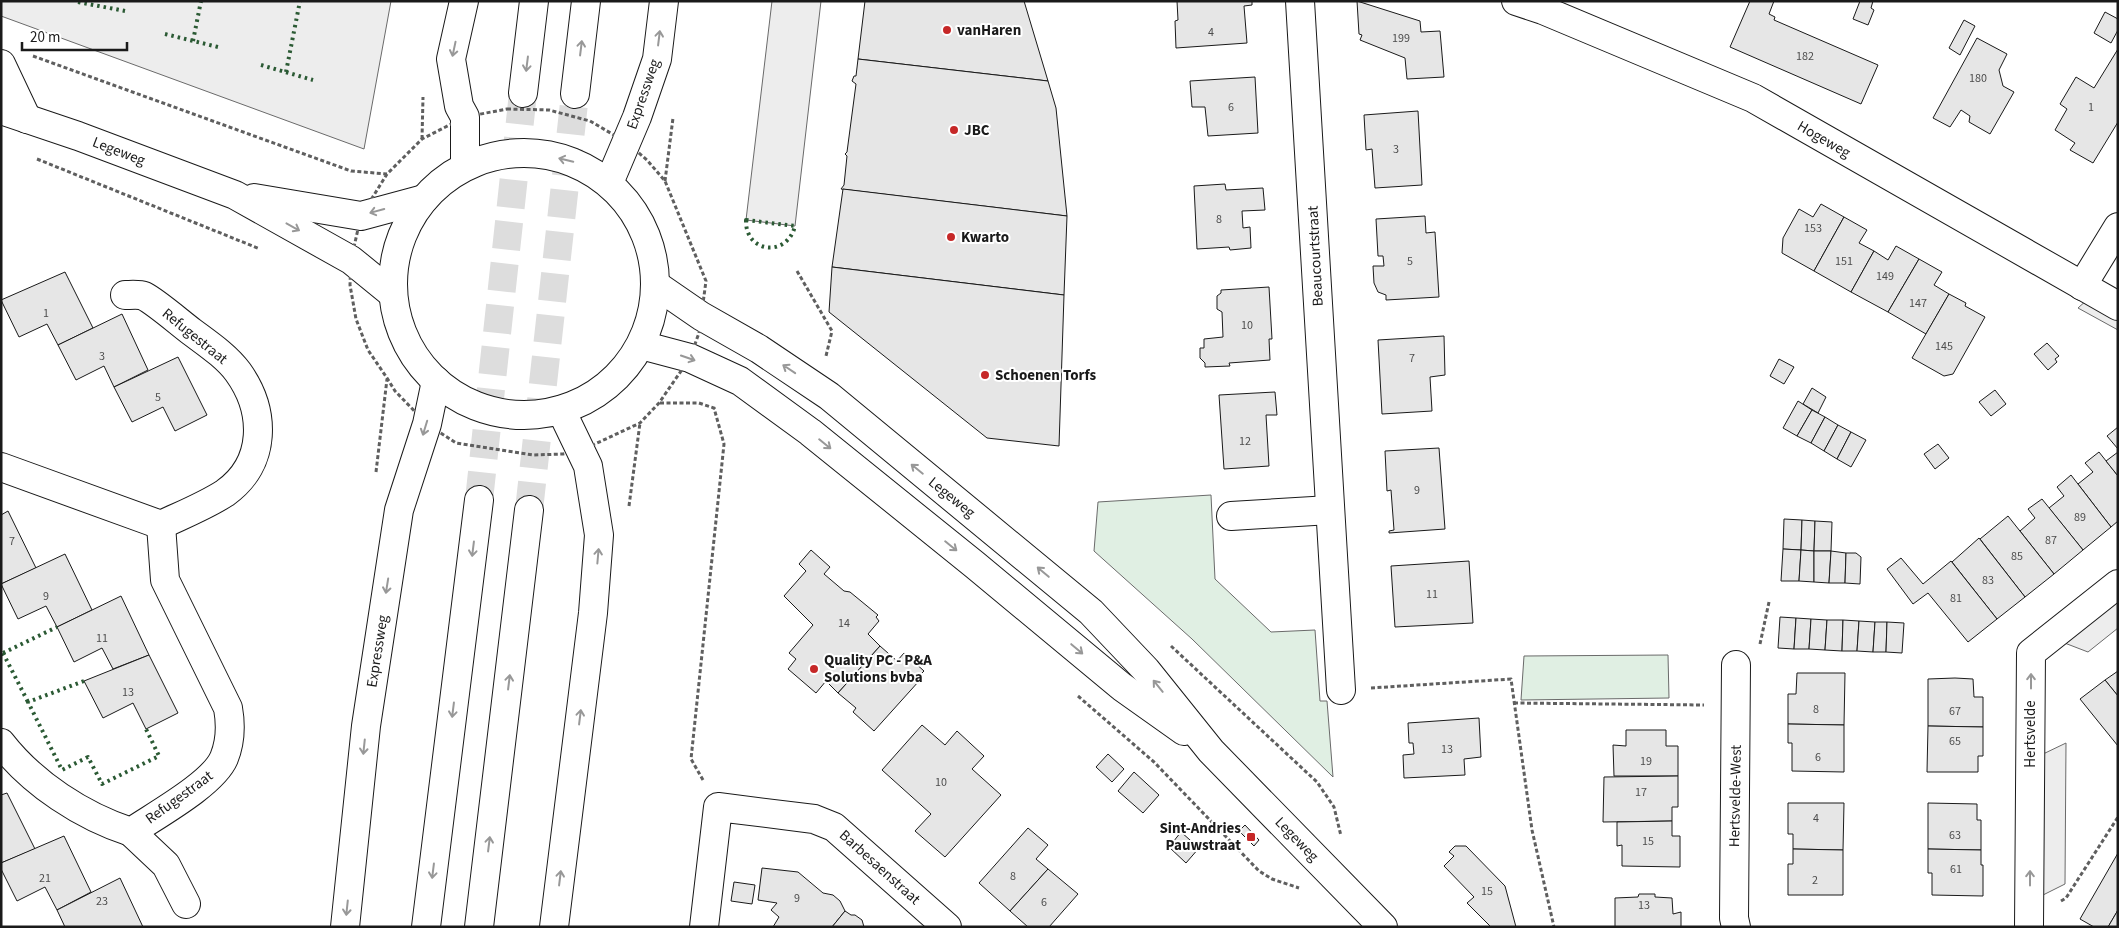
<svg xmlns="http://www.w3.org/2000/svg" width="2119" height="928" viewBox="0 0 2119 928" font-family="'Source Sans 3',sans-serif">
<rect width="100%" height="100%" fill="#fff"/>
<!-- green -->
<g fill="#e0efe3" stroke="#6a6a6a">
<polygon points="1211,495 1215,579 1271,632 1315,630 1320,701 1327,701 1333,777 1192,639 1094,551 1098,502"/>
<polygon points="1668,655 1669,698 1521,700 1524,656"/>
</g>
<!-- parking -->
<g fill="#ededed" stroke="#6a6a6a">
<polygon points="1,1 391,1 364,149 1,16"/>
<polygon points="772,1 821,1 795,226 746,220"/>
<polygon points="2088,299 2118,316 2118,330 2078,308"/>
<polygon points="2118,596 2118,628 2088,652 2062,642"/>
<polygon points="2066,743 2065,884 2041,896 2041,755"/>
</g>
<!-- building -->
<g fill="#e6e6e6" stroke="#1a1a1a">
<polygon points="865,1 1024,1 1048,81 858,59"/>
<polygon points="1177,1 1252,1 1252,5 1244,6 1247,43 1176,48 1175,21 1178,20"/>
<polygon points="1357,1 1420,21 1421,32 1440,31 1444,77 1407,79 1405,58 1360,40 1362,35 1359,34"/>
<polygon points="1750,1 1774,1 1769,14 1775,17 1774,20 1878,65 1861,104 1730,47"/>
<polygon points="1860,1 1873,1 1871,8 1874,10 1868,25 1853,19"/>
<polygon points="2105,12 2118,19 2118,30 2111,43 2094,33"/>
<polygon points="1964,20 1975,26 1960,55 1949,48"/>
<polygon points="1977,38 2007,54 1999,70 2003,86 2014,92 1990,134 1969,122 1970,116 1961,110 1950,127 1933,118"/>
<polygon points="2118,49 2118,122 2093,163 2070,150 2075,143 2055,130 2067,109 2060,104 2076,77 2094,88"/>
<polygon points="858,59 1048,81 1056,108 1067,216 841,189 844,185 847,156 845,154 847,152 856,84 852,81 854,76 856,76"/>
<polygon points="1255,77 1258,133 1208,136 1205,107 1192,107 1190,81"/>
<polygon points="1418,111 1422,185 1375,188 1372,149 1366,150 1364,115"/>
<polygon points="1225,184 1226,190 1263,188 1265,210 1242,211 1243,228 1250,227 1251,248 1230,250 1229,247 1197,249 1194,186"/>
<polygon points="843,189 1067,216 1064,295 832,267"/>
<polygon points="1821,204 1844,217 1814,271 1782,253 1783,238 1799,209 1813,217"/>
<polygon points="1425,216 1426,233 1435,232 1439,297 1386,300 1386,295 1378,292 1374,283 1373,266 1384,266 1383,256 1378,256 1376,219"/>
<polygon points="1844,217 1867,230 1859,243 1874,251 1851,292 1814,271"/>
<polygon points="1896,246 1919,259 1888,312 1851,292 1874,251 1888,260"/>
<polygon points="1919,259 1942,272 1934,285 1949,294 1926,334 1888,312"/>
<polygon points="832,267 1064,295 1059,446 987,438 829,312"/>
<polygon points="65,272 93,328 58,345 47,324 19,337 1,300"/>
<polygon points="1269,287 1272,339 1269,339 1270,360 1229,363 1230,366 1205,367 1205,363 1200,358 1200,348 1204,348 1204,339 1223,337 1222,312 1217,309 1217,296 1221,293 1221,290"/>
<polygon points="1949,294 1966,303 1965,306 1985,317 1953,374 1944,376 1912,358"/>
<polygon points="122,314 148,370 114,387 104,366 76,380 58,345"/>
<polygon points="1444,336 1445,375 1430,377 1432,411 1382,414 1378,340"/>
<polygon points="2047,343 2059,356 2055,359 2057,362 2048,370 2034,354"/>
<polygon points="178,357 207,415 175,431 163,407 132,422 114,387"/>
<polygon points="1779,359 1794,367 1784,384 1770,376"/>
<polygon points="1812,388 1826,397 1818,413 1803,404"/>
<polygon points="1995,390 2006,404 1991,416 1979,402"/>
<polygon points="1275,392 1277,415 1266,415 1269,466 1224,469 1219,395"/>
<polygon points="1798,401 1812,410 1797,436 1783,428"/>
<polygon points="1812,410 1825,417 1811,443 1797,436"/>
<polygon points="1825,417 1838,425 1824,451 1811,443"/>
<polygon points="1838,425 1851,432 1837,459 1824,451"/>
<polygon points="2118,427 2118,449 2107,436"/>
<polygon points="1851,432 1866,440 1851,467 1837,459"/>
<polygon points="1938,444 1949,458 1935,469 1924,454"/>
<polygon points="1439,448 1445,529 1389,533 1389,531 1394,530 1391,490 1387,491 1385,451"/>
<polygon points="2099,452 2118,476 2118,521 2111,527 2078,484 2093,472 2085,463"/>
<polygon points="2118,452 2118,476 2106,461"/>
<polygon points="2071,475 2111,527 2083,550 2049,508 2064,496 2057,487"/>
<polygon points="2042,499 2083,550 2054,574 2020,531 2035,518 2028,509"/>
<polygon points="8,511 36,568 1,584 1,515"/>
<polygon points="2008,516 2054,574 2025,597 1980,539"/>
<polygon points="1784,519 1802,520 1801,550 1783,549"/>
<polygon points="1802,520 1815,521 1814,551 1801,550"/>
<polygon points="1815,521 1832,522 1831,551 1814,551"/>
<polygon points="1979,538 2025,597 1997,619 1952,562"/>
<polygon points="1783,549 1801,550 1799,581 1781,581"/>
<polygon points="811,550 830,567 824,574 844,591 850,592 878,615 876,617 879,621 868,634 880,646 838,693 826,681 816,693 788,669 796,659 789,653 813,625 784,596 806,571 799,564"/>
<polygon points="1801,550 1814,551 1814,582 1799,581"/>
<polygon points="1814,551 1831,551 1829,583 1814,582"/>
<polygon points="1831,551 1846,553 1845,583 1829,583"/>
<polygon points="1846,553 1856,553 1861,557 1860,584 1845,583"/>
<polygon points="65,554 92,610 57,627 46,606 18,619 1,584"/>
<polygon points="1901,558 1923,584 1951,561 1997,619 1968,642 1928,593 1913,604 1887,569"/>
<polygon points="1469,561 1473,623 1395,627 1391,566"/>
<polygon points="121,596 149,655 113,669 102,648 74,662 57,627"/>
<polygon points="1780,617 1796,618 1794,649 1778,648"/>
<polygon points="1796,618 1811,619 1809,649 1794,649"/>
<polygon points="1811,619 1827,620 1825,650 1809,649"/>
<polygon points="1827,620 1843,620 1842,651 1825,650"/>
<polygon points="1843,620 1859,621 1857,651 1842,651"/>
<polygon points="1859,621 1875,622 1873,652 1857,651"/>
<polygon points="1875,622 1887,622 1886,652 1873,652"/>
<polygon points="1887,622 1904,623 1902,653 1886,652"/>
<polygon points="880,646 897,661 904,653 924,671 916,679 919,681 874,731 853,712 856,708 838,693"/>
<polygon points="149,655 178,713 146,729 133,703 103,718 84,681"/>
<polygon points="2118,671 2118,696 2105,680"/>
<polygon points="1797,673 1845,673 1844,725 1788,724 1788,694 1796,694"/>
<polygon points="1955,678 1973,679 1974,697 1983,697 1983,727 1928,726 1928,679"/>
<polygon points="2105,680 2118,696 2118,746 2080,699"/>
<polygon points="1479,718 1481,757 1464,759 1465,775 1404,778 1403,755 1414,754 1413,743 1409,743 1408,723"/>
<polygon points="1788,724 1844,725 1844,772 1792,771 1792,743 1788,743"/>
<polygon points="922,725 945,745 957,731 984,756 972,769 1001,795 945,857 915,831 931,814 882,770"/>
<polygon points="1928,726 1983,727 1983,756 1978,756 1978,772 1927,772"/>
<polygon points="1626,730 1666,730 1666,746 1678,746 1678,776 1614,776 1613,745 1626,746"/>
<polygon points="1108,754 1124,769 1112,782 1096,767"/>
<polygon points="1134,772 1159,795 1143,813 1118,791"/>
<polygon points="1678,776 1678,807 1672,807 1672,821 1603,822 1604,777"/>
<polygon points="7,793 35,849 1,863 1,795"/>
<polygon points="1788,803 1844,803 1843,850 1793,849 1793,834 1788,834"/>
<polygon points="1928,803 1977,804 1977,820 1981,820 1981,850 1928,849"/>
<polygon points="1672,821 1672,836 1680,836 1680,867 1622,866 1622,845 1617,846 1617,822"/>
<polygon points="1245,825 1259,840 1254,846 1239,831"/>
<polygon points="1028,828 1048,845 1036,859 1048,869 1010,911 979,883"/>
<polygon points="1181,832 1199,848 1186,863 1169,847"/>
<polygon points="64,836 91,892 57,910 45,887 17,901 1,869 1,863"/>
<polygon points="1455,846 1466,846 1505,886 1516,927 1491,927 1467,903 1474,897 1444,866 1454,856 1449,852"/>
<polygon points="1793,849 1843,850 1843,895 1788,895 1788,864 1793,864"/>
<polygon points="1928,849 1981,850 1981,865 1983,865 1983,896 1932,895 1932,873 1928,873"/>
<polygon points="2118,853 2118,910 2108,927 2094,927 2080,919"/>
<polygon points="762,868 798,872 823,893 833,895 840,901 845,911 832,927 773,927 779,917 771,910 777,903 758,900"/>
<polygon points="1048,869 1078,894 1049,927 1028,927 1010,911"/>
<polygon points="120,878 143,927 65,927 57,910"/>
<polygon points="734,882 755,885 752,904 731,901"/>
<polygon points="1639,894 1655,894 1655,897 1672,898 1673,914 1681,912 1681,927 1615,927 1615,898 1638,897"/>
<polygon points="2118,910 2118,927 2108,927"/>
<polygon points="845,911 851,915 855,915 862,920 864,927 832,927"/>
</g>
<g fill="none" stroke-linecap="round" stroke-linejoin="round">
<!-- highway-tunnel -->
<g stroke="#ddd" stroke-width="28" stroke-dasharray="28 14" stroke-linecap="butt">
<polyline points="479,500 523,93"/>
<polyline points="529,510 575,94"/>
</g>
<defs>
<g id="minor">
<polyline points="464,1 451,59 459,106 465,117 465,166"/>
<polyline points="1300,1 1341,690"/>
<polyline points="1516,1 1543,10 1753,98 2118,306"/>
<polyline points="1,64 27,119"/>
<polyline points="1,110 78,136 235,195 351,260 389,291"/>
<circle cx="524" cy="284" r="131"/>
<polyline points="609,183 637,117 657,59 664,1"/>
<polyline points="254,198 361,216 424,199"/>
<polyline points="656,285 701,316 759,349 829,396 1091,612 1146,670 1211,751 1383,927"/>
<polyline points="2082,286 2118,227"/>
<polyline points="641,345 690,358 740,381 810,432 975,565 1122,687 1184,731"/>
<path d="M1,467l160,58c21,-10 44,-19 64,-32 42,-30 41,-82 13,-121 -12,-16 -30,-28 -46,-40 -12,-9 -36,-30 -48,-36 -5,-2 -14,-1 -19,-1"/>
<polyline points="1231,516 1330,510"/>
<path d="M1,743c32,41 81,73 130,89 25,-17 82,-48 93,-74 7,-17 7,-33 4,-50l-63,-128 -4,-55"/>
<polyline points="131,832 166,865 186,904"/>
<polyline points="345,927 366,726 399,510 427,424 436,381"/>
<polyline points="554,927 593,613 599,535 588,466 561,410"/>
<polyline points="704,927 718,807 814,819 834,827 947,927"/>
<polyline points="1736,927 1734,918 1736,665"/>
<polyline points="2029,927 2031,653 2118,584"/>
</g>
<g id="highway">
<polyline points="523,93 534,1"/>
<polyline points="575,94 586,1"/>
<polyline points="426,927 479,500"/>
<polyline points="479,927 529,510"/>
</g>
</defs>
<!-- minor casing -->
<use href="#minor" stroke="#1a1a1a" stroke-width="30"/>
<!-- highway casing -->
<use href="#highway" stroke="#1a1a1a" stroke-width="30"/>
<!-- path -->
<g stroke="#5f5f5f" stroke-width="3" stroke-dasharray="4 2.5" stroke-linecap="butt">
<polyline points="33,56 351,171 387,174"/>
<polygon points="507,109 549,110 590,121 626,142 647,160 665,181 706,281 699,333 690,358 659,403 640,423 580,451 563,454 533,455 456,443 427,424 395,391 387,378 368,350 356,319 350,285 351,260 361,216 387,174 422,139 465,117"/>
<polyline points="422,139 423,97"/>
<polyline points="37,159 260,249"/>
<polyline points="665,181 673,118"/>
<polyline points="797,271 832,331 826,356"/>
<polyline points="660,403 699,403 717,409"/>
<polyline points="376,472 387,379"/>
<polyline points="629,506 640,423"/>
<polyline points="1760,644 1769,602"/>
<polyline points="1171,646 1317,782 1334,807 1341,836"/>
<polyline points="1371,688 1511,679 1532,830 1554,927"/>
<polyline points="1078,696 1154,762 1259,871 1272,879 1299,888"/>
<polyline points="1514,703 1704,705"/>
<polyline points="703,780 691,759 724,444 714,408"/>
<polyline points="2061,901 2066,898 2118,817"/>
</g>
<!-- minor -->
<use href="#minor" stroke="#fff" stroke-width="28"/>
<!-- highway -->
<use href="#highway" stroke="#fff" stroke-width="28"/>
<!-- hedge -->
<g stroke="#2b5a34" stroke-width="4" stroke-dasharray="2.5 4" stroke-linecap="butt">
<polyline points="78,2 125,11"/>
<polyline points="165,34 218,47"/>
<polyline points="193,41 201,1"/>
<polyline points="261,65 313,80"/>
<polyline points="286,72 300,1"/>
<path d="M746,220l49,6c-8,32 -50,27 -49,-6z"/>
<polyline points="3,653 57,627"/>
<polyline points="3,653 28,702"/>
<polyline points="84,681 28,702 62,770 88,757 102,784 159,756 146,729"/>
</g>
</g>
<!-- one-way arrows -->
<defs><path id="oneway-shaft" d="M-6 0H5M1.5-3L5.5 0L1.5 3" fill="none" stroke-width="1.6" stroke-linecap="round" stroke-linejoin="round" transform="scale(1.25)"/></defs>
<g stroke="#989898">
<use href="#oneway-shaft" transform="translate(659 38) rotate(-83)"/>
<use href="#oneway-shaft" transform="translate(581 48) rotate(-83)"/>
<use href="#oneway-shaft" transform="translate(454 49) rotate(102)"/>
<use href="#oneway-shaft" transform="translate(527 64) rotate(97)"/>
<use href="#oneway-shaft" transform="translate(566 160) rotate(-166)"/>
<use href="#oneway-shaft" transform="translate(377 211) rotate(165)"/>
<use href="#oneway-shaft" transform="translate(293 227) rotate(29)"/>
<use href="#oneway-shaft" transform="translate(688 358) rotate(19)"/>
<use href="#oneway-shaft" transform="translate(789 369) rotate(-146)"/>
<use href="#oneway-shaft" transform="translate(425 428) rotate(107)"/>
<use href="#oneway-shaft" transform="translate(825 444) rotate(39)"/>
<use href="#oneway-shaft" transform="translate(917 469) rotate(-141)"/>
<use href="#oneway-shaft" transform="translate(951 546) rotate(39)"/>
<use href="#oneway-shaft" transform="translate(473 549) rotate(97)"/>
<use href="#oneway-shaft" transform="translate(598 556) rotate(-85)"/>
<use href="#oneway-shaft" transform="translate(1043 572) rotate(-140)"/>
<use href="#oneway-shaft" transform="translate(387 586) rotate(99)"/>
<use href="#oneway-shaft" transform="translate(1077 649) rotate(40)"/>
<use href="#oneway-shaft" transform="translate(2031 681) rotate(-90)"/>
<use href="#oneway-shaft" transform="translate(509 682) rotate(-83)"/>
<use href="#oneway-shaft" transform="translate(1158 686) rotate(-129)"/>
<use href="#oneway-shaft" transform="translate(453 710) rotate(97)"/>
<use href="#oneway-shaft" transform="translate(580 717) rotate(-83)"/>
<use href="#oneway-shaft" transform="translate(364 747) rotate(96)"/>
<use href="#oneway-shaft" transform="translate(489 844) rotate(-83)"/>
<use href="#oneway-shaft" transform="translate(433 871) rotate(97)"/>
<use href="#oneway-shaft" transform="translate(560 878) rotate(-83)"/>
<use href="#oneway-shaft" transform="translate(2030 878) rotate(-90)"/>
<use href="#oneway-shaft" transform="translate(347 908) rotate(96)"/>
</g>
<!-- markers -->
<g fill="#c62828" stroke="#fff" stroke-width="2">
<circle cx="947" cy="30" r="5"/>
<circle cx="954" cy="130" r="5"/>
<circle cx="951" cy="237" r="5"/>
<circle cx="985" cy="375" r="5"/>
<circle cx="814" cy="669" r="5"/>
<rect x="1246" y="832" width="10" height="10" rx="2.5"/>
</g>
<g text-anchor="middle" stroke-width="4" stroke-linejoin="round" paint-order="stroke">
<!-- number labels -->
<g font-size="12" fill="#4d4d4d">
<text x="1211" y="36">4</text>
<text x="1401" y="42">199</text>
<text x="1805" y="60">182</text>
<text x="1978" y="82">180</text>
<text x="1231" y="111">6</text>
<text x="2091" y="111">1</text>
<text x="1396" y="153">3</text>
<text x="1219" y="223">8</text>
<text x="1813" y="232">153</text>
<text x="1410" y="265">5</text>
<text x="1844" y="265">151</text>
<text x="1885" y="280">149</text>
<text x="1918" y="307">147</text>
<text x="46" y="317">1</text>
<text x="1247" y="329">10</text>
<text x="1944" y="350">145</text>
<text x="102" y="360">3</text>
<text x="1412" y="362">7</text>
<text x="158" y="401">5</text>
<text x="1245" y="445">12</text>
<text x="1417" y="494">9</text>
<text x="2080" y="521">89</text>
<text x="2051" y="544">87</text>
<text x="12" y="545">7</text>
<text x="2017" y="560">85</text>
<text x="1988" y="584">83</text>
<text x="1432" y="598">11</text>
<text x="46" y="600">9</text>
<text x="1956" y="602">81</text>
<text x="844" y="627">14</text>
<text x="102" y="642">11</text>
<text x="128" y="696">13</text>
<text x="1816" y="713">8</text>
<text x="1955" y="715">67</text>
<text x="1955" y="745">65</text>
<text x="1447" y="753">13</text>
<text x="1818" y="761">6</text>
<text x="1646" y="765">19</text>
<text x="941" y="786">10</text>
<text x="1641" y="796">17</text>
<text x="1816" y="822">4</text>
<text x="1955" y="839">63</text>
<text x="1648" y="845">15</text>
<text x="1956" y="873">61</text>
<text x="1013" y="880">8</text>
<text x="45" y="882">21</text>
<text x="1815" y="884">2</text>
<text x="1487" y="895">15</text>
<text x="797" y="902">9</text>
<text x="102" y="905">23</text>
<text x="1044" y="906">6</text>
<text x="1644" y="909">13</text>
</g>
<!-- poi labels -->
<g font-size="15" font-weight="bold" fill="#1a1a1a" stroke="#fff" text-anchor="start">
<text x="957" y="35">vanHaren</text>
<text x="964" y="135">JBC</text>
<text x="961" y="242">Kwarto</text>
<text x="995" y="380">Schoenen Torfs</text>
<text x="824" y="665">Quality PC - P&amp;A<tspan x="824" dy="17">Solutions bvba</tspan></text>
<text x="1241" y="833" text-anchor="end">Sint-Andries<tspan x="1241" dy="17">Pauwstraat</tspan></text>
</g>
<!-- street labels -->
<g font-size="15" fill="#1a1a1a" stroke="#fff">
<text transform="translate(643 94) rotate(-71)" y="5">Expressweg</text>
<text transform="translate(1824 139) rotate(30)" y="5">Hogeweg</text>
<text transform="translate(119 151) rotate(21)" y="5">Legeweg</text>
<text transform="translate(1315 256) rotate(-93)" y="5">Beaucourtstraat</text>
<text transform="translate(195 336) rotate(39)" y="5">Refugestraat</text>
<text transform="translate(952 497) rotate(39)" y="5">Legeweg</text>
<text transform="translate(377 651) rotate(-81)" y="5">Expressweg</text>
<text transform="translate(2030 734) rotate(-90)" y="5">Hertsvelde</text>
<text transform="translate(1735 796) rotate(-89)" y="5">Hertsvelde-West</text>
<text transform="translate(179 797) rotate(-36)" y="5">Refugestraat</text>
<text transform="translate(1297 839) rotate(46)" y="5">Legeweg</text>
<text transform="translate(880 867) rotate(42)" y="5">Barbesaenstraat</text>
</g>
</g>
<!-- border -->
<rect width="2119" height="928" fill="none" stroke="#1a1a1a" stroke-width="5"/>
<!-- scale -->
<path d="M22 42v8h105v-8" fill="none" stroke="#1a1a1a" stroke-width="2.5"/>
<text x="30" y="42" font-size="15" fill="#1a1a1a" stroke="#ffffff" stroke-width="4" paint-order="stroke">20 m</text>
</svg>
